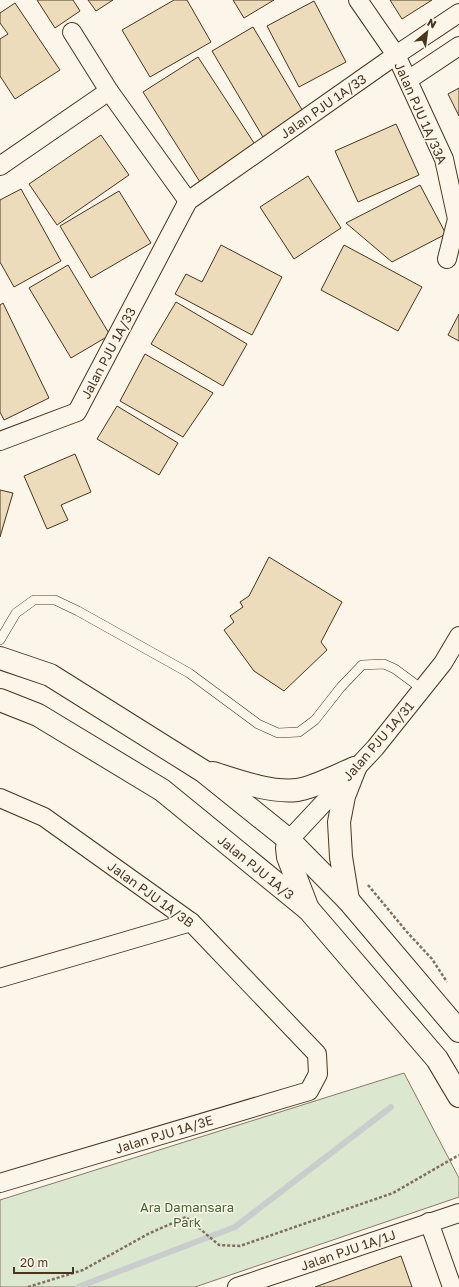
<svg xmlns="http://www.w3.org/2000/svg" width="459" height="1287" viewBox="0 0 459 1287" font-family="'Golos Text',sans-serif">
<rect width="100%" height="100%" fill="#fbf6e9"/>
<!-- green -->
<polygon fill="#dce7d0" stroke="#887966" points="404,1073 459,1178 459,1197 195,1287 0,1287 0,1200"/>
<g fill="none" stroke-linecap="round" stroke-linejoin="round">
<!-- stream -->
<polyline stroke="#c9cecd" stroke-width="6" points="78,1287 235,1227 391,1107"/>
</g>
<!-- building -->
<g fill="#ecdcbc" stroke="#4a3520">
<polygon points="37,0 73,0 80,11 55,28"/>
<polygon points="88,0 113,0 96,11"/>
<polygon points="174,0 187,0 211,42 150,77 122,30"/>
<polygon points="233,0 274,0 244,18"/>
<polygon points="390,0 432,0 402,19"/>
<polygon points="314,1 346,62 299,87 267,26"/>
<polygon points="15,3 60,70 15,99 0,76 0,39 8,34 0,23 0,13"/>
<polygon points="253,27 304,113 263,137 212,51"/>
<polygon points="198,57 256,146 200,182 143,92"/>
<polygon points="459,88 459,116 448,94"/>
<polygon points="396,124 419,175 358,202 335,151"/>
<polygon points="101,135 129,175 57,225 29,184"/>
<polygon points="308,176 341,228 294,259 260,207"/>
<polygon points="420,185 446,234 392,262 346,223"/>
<polygon points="21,189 61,261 14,287 0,262 0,200"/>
<polygon points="119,191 151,243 91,278 60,226"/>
<polygon points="221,245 282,277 252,335 175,294 186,274 202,282"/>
<polygon points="344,245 422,287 398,331 321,290"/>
<polygon points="68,265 110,335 71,358 29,288"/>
<polygon points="176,302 247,344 223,386 151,344"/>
<polygon points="3,303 49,398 4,420 0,412 0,305"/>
<polygon points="459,314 459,341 448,335"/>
<polygon points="145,354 213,393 183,437 120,401"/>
<polygon points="117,406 178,443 159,475 97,439"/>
<polygon points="75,454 91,492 61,505 68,520 47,529 24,476"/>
<polygon points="0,490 13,493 0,537"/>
<polygon points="269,557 342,602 321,642 327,650 284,691 254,671 224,630 234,622 230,616 243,607 240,602 249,596"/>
<polygon points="401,1256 412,1287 315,1287"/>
</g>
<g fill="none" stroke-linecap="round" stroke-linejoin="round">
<defs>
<polyline id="service" points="0,640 16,613 34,600 55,600 78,611 189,673 258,724 278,733 299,732 315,720 341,687 362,665 384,664 395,669 422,689"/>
<g id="minor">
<polyline points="358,0 396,55 444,159 457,219 447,259"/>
<polyline points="72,32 109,91 188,201"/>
<polyline points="408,80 459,46"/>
<polyline points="0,166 109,91"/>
<polyline points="0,441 77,412 188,201 396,55 459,13"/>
<polyline points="0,798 44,817 191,922 317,1054 318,1074 309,1091 0,1183"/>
<polyline points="289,840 375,748 443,663 459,636"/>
<polyline points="0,978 191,922"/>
<polyline points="429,1222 452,1287"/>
<polyline points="237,1287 459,1213"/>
</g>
<g id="tertiary">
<polyline points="0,658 50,675 203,771 289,840 348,900 459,1031"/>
<polyline points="0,700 38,715 162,790 309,910 437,1059 459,1096"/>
<path d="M213,773c25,8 58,20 84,17 16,-2 43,-16 58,-22"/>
<polyline points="289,840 287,848 288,857 308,909"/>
<polyline points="348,900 341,857 339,822 344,796 355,768"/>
</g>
</defs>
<!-- service casing -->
<use href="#service" stroke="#4a3520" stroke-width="10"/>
<!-- minor casing -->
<use href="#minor" stroke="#4a3520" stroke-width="20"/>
<!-- tertiary casing -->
<use href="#tertiary" stroke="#4a3520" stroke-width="24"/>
<!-- path -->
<g stroke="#7f6f5c" stroke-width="2.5" stroke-dasharray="3 2" stroke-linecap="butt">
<polyline points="368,885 407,932 432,959 447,982"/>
<polyline points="28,1287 83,1270 148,1234 186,1217 219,1245 240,1246 393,1193 459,1155"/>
</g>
<!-- service -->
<use href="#service" stroke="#fbf6e9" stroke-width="9"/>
<!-- minor -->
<use href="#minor" stroke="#fbf6e9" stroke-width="18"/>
<!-- tertiary -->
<use href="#tertiary" stroke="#fbf6e9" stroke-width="22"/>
</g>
<g text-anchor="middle" stroke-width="3" stroke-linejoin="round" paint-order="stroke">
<!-- street labels -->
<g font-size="13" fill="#4a3520" stroke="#fbf6e9">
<text transform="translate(323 106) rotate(-35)" y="5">Jalan PJU 1A/33</text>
<text transform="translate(421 113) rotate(66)" y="5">Jalan PJU 1A/33A</text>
<text transform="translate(108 353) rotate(-62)" y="5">Jalan PJU 1A/33</text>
<text transform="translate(378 741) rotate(-49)" y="5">Jalan PJU 1A/31</text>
<text transform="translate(256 867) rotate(39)" y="5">Jalan PJU 1A/3</text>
<text transform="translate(151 894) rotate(36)" y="5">Jalan PJU 1A/3B</text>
<text transform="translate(164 1134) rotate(-17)" y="5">Jalan PJU 1A/3E</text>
<text transform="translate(348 1250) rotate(-19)" y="5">Jalan PJU 1A/1J</text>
</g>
<!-- park labels -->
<g font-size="13" fill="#436837" stroke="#fbf6e9">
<text x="187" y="1212">Ara Damansara<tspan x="187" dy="15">Park</tspan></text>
</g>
</g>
<!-- north arrow -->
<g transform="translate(427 32) rotate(29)" stroke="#fbf6e9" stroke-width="3" paint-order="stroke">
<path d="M0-3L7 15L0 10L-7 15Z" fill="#4a3520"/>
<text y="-6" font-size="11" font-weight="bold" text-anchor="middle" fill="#4a3520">N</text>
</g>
<!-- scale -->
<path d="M14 1267v6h59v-6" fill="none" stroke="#4a3520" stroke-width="2"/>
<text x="20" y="1267" font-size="12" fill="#4a3520" stroke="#fbf6e9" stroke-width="3" paint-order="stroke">20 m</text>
</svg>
